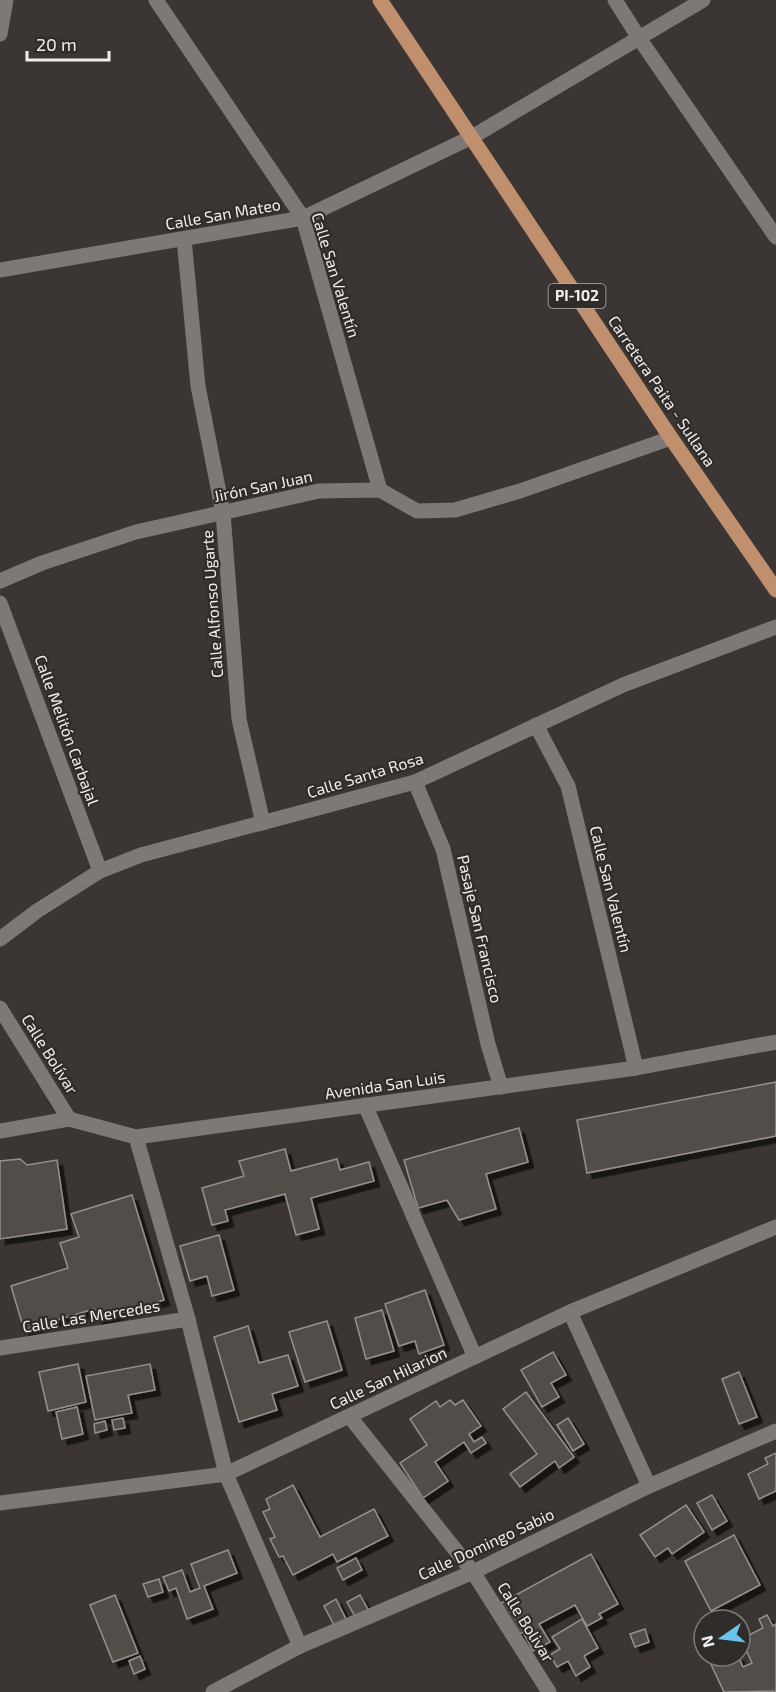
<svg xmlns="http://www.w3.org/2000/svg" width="776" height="1692" viewBox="0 0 776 1692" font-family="'Exo 2',sans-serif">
<defs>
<filter id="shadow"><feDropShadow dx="5.5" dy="5.5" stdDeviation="0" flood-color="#0009"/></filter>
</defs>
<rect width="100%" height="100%" fill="#3b3634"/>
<!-- building -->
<g fill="#524d4a" stroke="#96918e" stroke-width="1.5" filter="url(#shadow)">
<polygon points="776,1082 776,1136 587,1173 577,1120"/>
<polygon points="519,1128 528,1162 486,1174 496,1209 459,1220 447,1200 418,1208 404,1160"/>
<polygon points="285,1149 291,1171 337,1159 340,1170 369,1162 374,1181 311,1198 319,1229 296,1235 285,1194 225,1210 228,1221 212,1225 202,1188 244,1176 239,1161"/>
<polygon points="20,1159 27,1165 57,1160 67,1229 0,1239 0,1161"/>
<polygon points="132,1195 164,1300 97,1320 94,1309 24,1330 11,1286 68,1268 60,1243 79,1237 71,1214"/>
<polygon points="219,1235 234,1290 212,1296 207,1276 190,1281 180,1246"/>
<polygon points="425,1290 444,1345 419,1354 415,1341 399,1346 385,1304"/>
<polygon points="382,1310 394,1351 366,1359 355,1318"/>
<polygon points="327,1321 342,1370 305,1382 289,1332"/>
<polygon points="248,1326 259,1363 288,1355 298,1386 272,1394 277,1410 239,1422 214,1337"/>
<polygon points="553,1352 566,1375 551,1383 559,1397 542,1407 521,1370"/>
<polygon points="78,1364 86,1402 48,1411 39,1372"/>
<polygon points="150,1364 155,1390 128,1395 132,1413 95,1420 86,1376"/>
<polygon points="739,1372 757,1417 739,1424 722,1379"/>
<polygon points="526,1392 574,1457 559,1468 555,1461 520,1487 510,1474 537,1454 503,1409"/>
<polygon points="450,1400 455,1405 463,1400 481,1426 469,1434 474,1442 482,1437 486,1443 471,1453 464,1442 435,1462 448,1481 423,1498 400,1463 427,1445 410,1419 436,1401 440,1407"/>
<polygon points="77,1407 83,1434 62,1439 56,1412"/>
<polygon points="123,1418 125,1428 114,1430 112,1420"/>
<polygon points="568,1418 584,1444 573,1451 557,1425"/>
<polygon points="105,1421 107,1430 95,1433 94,1424"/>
<polygon points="776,1453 776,1491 759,1499 748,1474 768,1464 765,1458"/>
<polygon points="293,1485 320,1537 374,1509 388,1536 337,1562 333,1554 293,1575 283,1556 279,1557 270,1539 275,1537 263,1512 270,1509 266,1499"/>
<polygon points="712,1495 727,1521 712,1530 697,1503"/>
<polygon points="686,1505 704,1532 672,1554 668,1548 655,1557 640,1535"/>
<polygon points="734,1535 760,1585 711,1611 685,1561"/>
<polygon points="228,1550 237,1573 204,1586 213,1609 187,1619 176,1588 169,1591 163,1577 182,1570 190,1592 200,1588 191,1564"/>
<polygon points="591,1554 618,1604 599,1614 602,1618 587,1626 575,1605 539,1624 550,1642 533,1651 523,1632 518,1635 501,1603"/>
<polygon points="356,1558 362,1570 343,1580 337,1568"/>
<polygon points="159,1579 163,1592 148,1597 143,1584"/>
<polygon points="115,1595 138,1653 113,1662 90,1605"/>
<polygon points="360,1595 370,1613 357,1620 347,1602"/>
<polygon points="336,1599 347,1621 335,1627 324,1606"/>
<polygon points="767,1615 773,1626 776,1624 776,1691 724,1692 707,1656 738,1656 743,1667 752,1663 741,1639 763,1628 759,1619"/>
<polygon points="582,1619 598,1648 584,1656 590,1667 576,1676 568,1661 557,1667 550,1655 560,1649 552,1637"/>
<polygon points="645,1629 649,1642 635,1647 630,1634"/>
<polygon points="140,1656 145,1669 134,1674 129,1661"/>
</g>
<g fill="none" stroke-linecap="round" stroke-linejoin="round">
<!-- minor -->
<g stroke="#7e7976" stroke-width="15">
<polyline points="156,0 303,218 380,490"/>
<polyline points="615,0 639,38 776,237"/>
<polyline points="0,34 6,0"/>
<polyline points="184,239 198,386 223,513 239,719 263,823"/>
<polyline points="0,270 303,218 472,137 703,0"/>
<polyline points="0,581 42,563 136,532 319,491 380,490 417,511 455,510 520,491 671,438"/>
<polyline points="0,603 100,871"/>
<polyline points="536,725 568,786 636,1068"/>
<polyline points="415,782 443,849 488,1044 501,1087"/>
<polyline points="0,939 37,911 100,871 141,855 415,782 623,685 776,627"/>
<polyline points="0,1008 69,1119"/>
<polyline points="365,1105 475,1357"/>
<polyline points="0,1131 69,1119 136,1137 636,1068 776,1042"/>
<polyline points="136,1137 188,1319 226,1474 300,1646"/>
<polyline points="570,1312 649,1486"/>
<polyline points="0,1348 188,1319"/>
<polyline points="350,1417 473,1572 549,1692"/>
<polyline points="0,1503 226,1474 570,1312 776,1227"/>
<polyline points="213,1692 300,1646 473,1572 649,1486 776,1431"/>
</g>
<!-- major -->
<polyline stroke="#c08f6d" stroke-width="15" points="380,0 671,438 776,590"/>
</g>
<g text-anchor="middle" stroke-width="4.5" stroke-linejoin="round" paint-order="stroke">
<!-- shield labels -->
<rect fill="#302c2a" stroke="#b6b4b2" stroke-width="1.5" x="548.5" y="284" width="57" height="24" rx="4.5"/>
<g font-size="15" font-weight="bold" fill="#f0eeec">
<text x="577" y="301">PI-102</text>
</g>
<!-- street labels -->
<g font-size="16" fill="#f0eeec" stroke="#302c2a">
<text transform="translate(223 214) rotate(-10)" y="6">Calle San Mateo</text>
<text transform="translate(336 275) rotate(73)" y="6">Calle San Valentín</text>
<text transform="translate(662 391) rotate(56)" y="6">Carretera Paita - Sullana</text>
<text transform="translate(263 486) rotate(-12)" y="6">Jirón San Juan</text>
<text transform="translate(212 604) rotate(-94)" y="6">Calle Alfonso Ugarte</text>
<text transform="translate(67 730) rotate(70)" y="6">Calle Melitón Carbajal</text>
<text transform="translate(365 775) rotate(-17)" y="6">Calle Santa Rosa</text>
<text transform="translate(611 889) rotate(76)" y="6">Calle San Valentín</text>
<text transform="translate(480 929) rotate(77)" y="6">Pasaje San Francisco</text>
<text transform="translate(50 1054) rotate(58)" y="6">Calle Bolívar</text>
<text transform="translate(385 1085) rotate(-8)" y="6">Avenida San Luis</text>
<text transform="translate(91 1316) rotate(-9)" y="6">Calle Las Mercedes</text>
<text transform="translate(388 1378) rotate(-25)" y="6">Calle San Hilarion</text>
<text transform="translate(486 1544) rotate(-25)" y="6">Calle Domingo Sabio</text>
<text transform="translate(526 1622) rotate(58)" y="6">Calle Bolivar</text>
</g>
</g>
<!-- north arrow -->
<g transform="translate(722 1638) rotate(256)"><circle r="28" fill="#302c2a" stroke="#7d7a78" stroke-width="1.5"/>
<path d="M0-4.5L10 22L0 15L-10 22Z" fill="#6bc3f2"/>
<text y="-9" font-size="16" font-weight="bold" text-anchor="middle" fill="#f0eeec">N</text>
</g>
<!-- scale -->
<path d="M27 51v9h82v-9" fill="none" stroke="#f0eeec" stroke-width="3"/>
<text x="36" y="51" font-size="18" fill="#f0eeec" stroke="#302c2a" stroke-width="4.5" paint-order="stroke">20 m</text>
</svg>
